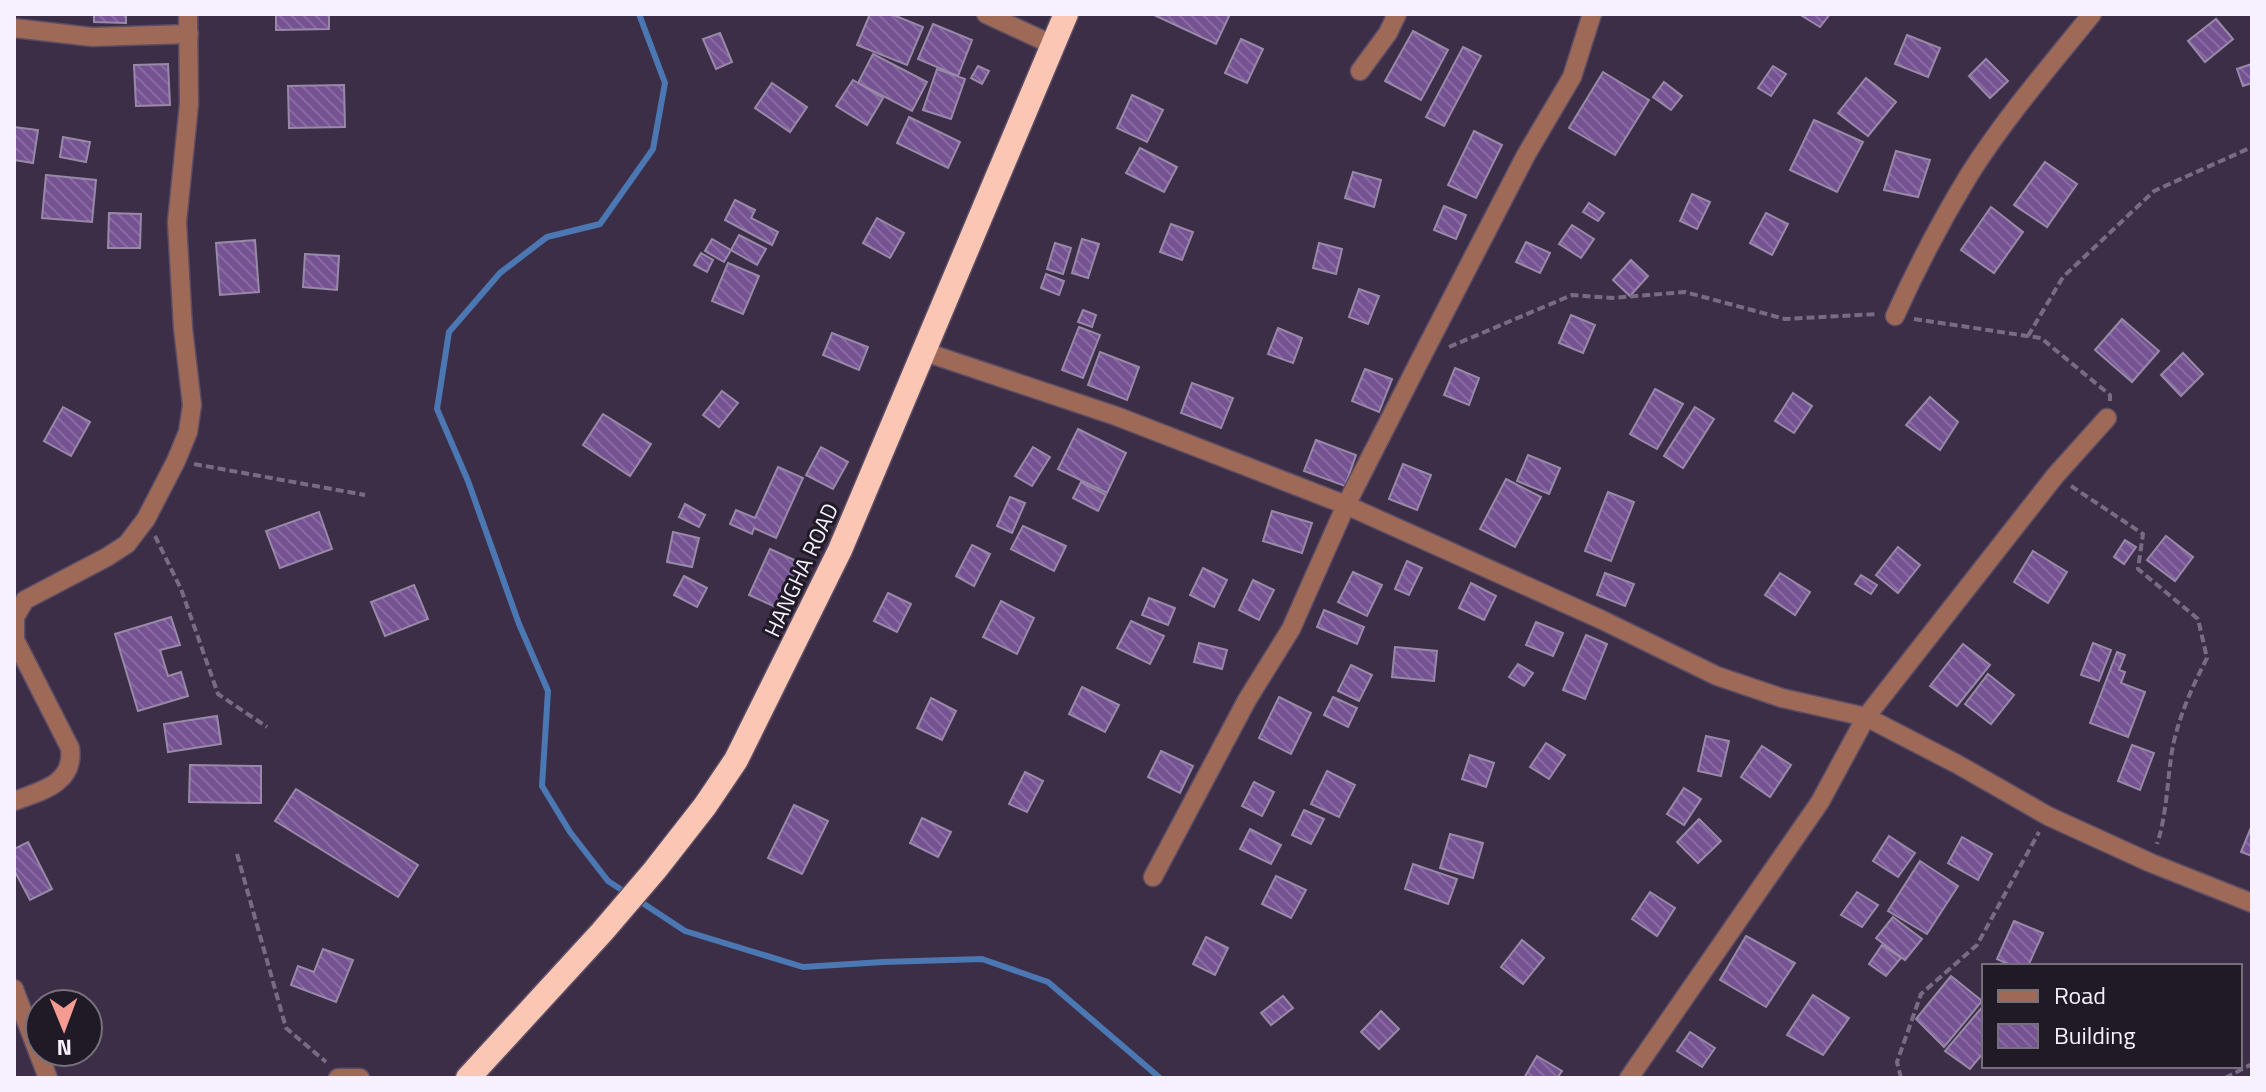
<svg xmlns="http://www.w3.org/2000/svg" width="2266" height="1092" viewBox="0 0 2266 1092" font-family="'Titillium Web',sans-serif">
<defs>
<pattern id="building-back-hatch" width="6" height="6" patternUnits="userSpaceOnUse" patternTransform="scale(2)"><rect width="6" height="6" fill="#755291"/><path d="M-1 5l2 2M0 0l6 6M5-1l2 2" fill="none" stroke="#896ba2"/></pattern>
</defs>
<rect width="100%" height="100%" fill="#3d2e48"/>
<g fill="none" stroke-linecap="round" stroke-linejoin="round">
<!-- stream -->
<g stroke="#4b77b3" stroke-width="6">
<polyline points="628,894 608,881 570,832 542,786 548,691 519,624 468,481 437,409 449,332 500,273 547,237 600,224 653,149 665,83 639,14"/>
<polyline points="638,900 685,931 803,967 883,962 982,959 1048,982 1160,1078"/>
</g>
</g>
<!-- building -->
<g fill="url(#building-back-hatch)" stroke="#9989a8" stroke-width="2">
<polygon points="94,14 126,14 126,23 94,22"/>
<polygon points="276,14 329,14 329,29 276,30"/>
<polygon points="870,14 891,14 923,27 907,65 857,45"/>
<polygon points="1152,14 1230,14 1216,44"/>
<polygon points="1799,14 1830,14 1820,27"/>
<polygon points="2216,19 2233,39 2205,62 2188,41"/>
<polygon points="933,24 972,40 958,76 918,59"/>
<polygon points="1413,31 1448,50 1421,100 1385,81"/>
<polygon points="720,33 732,62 716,69 703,39"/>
<polygon points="1907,35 1940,48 1928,77 1895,64"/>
<polygon points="1241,39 1263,49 1247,83 1225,73"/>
<polygon points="1463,47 1481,56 1444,126 1426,117"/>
<polygon points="873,54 927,82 912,111 858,83"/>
<polygon points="1986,59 2008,81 1990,98 1969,76"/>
<polygon points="168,64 170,105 136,106 134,65"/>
<polygon points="2252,64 2252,83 2243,86 2237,69"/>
<polygon points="978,66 989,71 982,84 971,78"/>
<polygon points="1773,66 1786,74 1771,96 1758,88"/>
<polygon points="937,69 965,79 951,119 923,110"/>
<polygon points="1603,72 1649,100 1615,155 1569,128"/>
<polygon points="1866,78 1896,102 1868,136 1838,113"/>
<polygon points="853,80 883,98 867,125 836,106"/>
<polygon points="1664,82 1682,96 1671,110 1653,97"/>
<polygon points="772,83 807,107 790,132 755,108"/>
<polygon points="344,85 345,127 289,128 288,86"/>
<polygon points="1132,95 1163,110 1147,142 1117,128"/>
<polygon points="909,117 960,142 948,168 897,143"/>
<polygon points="1814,120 1863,142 1837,192 1790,170"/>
<polygon points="14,127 38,130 33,163 14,160"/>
<polygon points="1474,131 1502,145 1476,198 1448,185"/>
<polygon points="63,137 90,142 86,162 60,157"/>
<polygon points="1140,148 1177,167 1164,192 1126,173"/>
<polygon points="1896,151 1930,160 1918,197 1884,190"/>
<polygon points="2045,162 2077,184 2047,227 2014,205"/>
<polygon points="1353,172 1381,180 1374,207 1345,198"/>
<polygon points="46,175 96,180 92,222 42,218"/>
<polygon points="1692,194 1710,202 1697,229 1680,221"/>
<polygon points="735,200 755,210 751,218 778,232 772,245 725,220"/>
<polygon points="1589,203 1604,213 1598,221 1583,212"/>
<polygon points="1444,206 1466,215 1456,239 1434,230"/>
<polygon points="1991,207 2023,232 1994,273 1961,250"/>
<polygon points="109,213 141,214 140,248 108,248"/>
<polygon points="1766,213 1788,224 1772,255 1750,243"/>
<polygon points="877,218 904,233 890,258 863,243"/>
<polygon points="1171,224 1193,232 1182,260 1160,252"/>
<polygon points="1572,225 1594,239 1581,258 1559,244"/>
<polygon points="739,235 766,249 757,265 731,250"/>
<polygon points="712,239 731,250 724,262 705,251"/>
<polygon points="1082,239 1099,244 1088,278 1072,273"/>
<polygon points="255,240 259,292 220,295 216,243"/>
<polygon points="1526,242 1550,253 1540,273 1516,262"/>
<polygon points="1055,243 1071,248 1063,274 1047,269"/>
<polygon points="1319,243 1342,249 1336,274 1313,268"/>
<polygon points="701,253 713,260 707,272 694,265"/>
<polygon points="305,254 339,256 337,290 303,287"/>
<polygon points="1631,260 1648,276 1630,296 1613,280"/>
<polygon points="728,263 759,276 743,314 712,301"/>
<polygon points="1046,274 1064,281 1059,295 1041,288"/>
<polygon points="1359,289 1379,296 1368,324 1349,317"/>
<polygon points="1083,310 1096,315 1092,327 1078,322"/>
<polygon points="1571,315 1595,325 1583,353 1559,343"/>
<polygon points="2122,319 2159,351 2132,382 2095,350"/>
<polygon points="1079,327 1100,335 1083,378 1062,370"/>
<polygon points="1278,328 1302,338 1293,363 1268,354"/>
<polygon points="832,333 868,347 859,370 823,355"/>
<polygon points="1100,352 1139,367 1127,400 1088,385"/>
<polygon points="2183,353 2203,374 2181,396 2161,375"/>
<polygon points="1455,368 1479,378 1469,405 1444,395"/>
<polygon points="1365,369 1392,379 1379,412 1352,401"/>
<polygon points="1192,383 1233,398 1221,428 1181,413"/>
<polygon points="1655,389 1683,404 1657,449 1630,434"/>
<polygon points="722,391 738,403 719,427 703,415"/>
<polygon points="1793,393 1812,406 1794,433 1775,421"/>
<polygon points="1930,397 1958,422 1940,450 1906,425"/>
<polygon points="63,407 90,422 71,456 44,441"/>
<polygon points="1695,407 1714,419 1683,468 1664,456"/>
<polygon points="603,414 651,444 630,476 583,445"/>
<polygon points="1078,429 1126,453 1107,493 1058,469"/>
<polygon points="1316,440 1356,455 1345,486 1304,471"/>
<polygon points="821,447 848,462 833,489 806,475"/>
<polygon points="1033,447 1050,457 1032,486 1015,476"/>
<polygon points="1528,455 1560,468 1549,494 1517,481"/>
<polygon points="1403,464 1431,475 1417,510 1389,499"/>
<polygon points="778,467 803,478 776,538 754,528 752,534 730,524 736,510 755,518"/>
<polygon points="1506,479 1541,497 1515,547 1480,529"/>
<polygon points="1081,482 1106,495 1098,511 1073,498"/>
<polygon points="1608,492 1634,502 1611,561 1585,551"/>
<polygon points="1010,497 1025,503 1012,533 997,526"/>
<polygon points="685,504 705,515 699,527 679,517"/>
<polygon points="1272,511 1312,523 1302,553 1263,541"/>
<polygon points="319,512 332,549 280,568 266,531"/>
<polygon points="1023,526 1066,546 1054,571 1011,549"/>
<polygon points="673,532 699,538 692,567 667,562"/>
<polygon points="2166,536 2193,557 2175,581 2147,560"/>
<polygon points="2125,540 2136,547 2124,564 2114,557"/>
<polygon points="972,545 990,554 974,586 956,576"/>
<polygon points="1898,547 1920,565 1898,593 1876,575"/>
<polygon points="770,549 801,563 780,609 749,595"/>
<polygon points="2033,551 2067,572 2048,603 2014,582"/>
<polygon points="1407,561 1422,568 1409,595 1395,589"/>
<polygon points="1203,568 1227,580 1214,607 1190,595"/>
<polygon points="1353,572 1382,585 1367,616 1338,602"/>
<polygon points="1605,573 1634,584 1625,606 1597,595"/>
<polygon points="1780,573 1810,592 1795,615 1765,595"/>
<polygon points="1861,575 1877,585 1871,594 1855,584"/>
<polygon points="684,576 707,588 697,607 674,595"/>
<polygon points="1253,580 1274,590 1259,620 1239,610"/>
<polygon points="1471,583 1496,596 1484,620 1459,608"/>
<polygon points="414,585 428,619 385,636 371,602"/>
<polygon points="888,593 911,604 897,632 874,621"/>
<polygon points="1149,598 1175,608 1168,625 1142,615"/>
<polygon points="1001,601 1034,618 1017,654 983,637"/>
<polygon points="1324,610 1364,627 1357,644 1317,627"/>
<polygon points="171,617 180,645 160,650 168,676 181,672 188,696 138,711 115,634"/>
<polygon points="1131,621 1164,636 1150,664 1117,648"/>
<polygon points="1536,622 1563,633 1553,656 1526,645"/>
<polygon points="1586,635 1607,644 1585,699 1563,690"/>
<polygon points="1199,643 1227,650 1222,669 1194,662"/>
<polygon points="2093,643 2111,650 2099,681 2081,675"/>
<polygon points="1963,644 1990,665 1957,706 1930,686"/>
<polygon points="1395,647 1437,651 1434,681 1392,677"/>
<polygon points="2117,652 2125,655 2119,670 2125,672 2121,683 2145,692 2128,737 2090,723"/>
<polygon points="1518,664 1533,673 1524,686 1509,677"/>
<polygon points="1351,665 1372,675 1359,701 1338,691"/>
<polygon points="1988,674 2014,695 1991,724 1965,704"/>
<polygon points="1082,687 1119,705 1105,732 1069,714"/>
<polygon points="1279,697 1311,713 1291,754 1259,738"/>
<polygon points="1333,697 1357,708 1348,727 1324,715"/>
<polygon points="931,698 956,711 942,740 917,728"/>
<polygon points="217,716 221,744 168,752 164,724"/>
<polygon points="1706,736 1729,741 1721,776 1698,771"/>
<polygon points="1546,743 1565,755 1549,779 1530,767"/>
<polygon points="2132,745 2154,753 2140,790 2118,781"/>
<polygon points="1762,746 1791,765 1770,797 1741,777"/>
<polygon points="1161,751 1193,766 1180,793 1148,777"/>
<polygon points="1470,755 1494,763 1486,787 1462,779"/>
<polygon points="190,765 261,766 261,803 189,802"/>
<polygon points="1327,771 1355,785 1339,817 1311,804"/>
<polygon points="1025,772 1043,781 1027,812 1009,804"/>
<polygon points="1254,782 1274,792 1262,816 1242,806"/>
<polygon points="1684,788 1701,799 1684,825 1667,814"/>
<polygon points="296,789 418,865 398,897 275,821"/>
<polygon points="794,805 828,821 802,874 768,858"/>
<polygon points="1304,810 1324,819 1311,844 1292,835"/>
<polygon points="922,818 951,832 938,857 910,843"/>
<polygon points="1699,819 1721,841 1698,863 1677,842"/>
<polygon points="2252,825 2252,856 2241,852"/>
<polygon points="1250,829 1281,845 1271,864 1240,849"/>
<polygon points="1450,834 1483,843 1473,878 1440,868"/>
<polygon points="1889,836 1915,853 1898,877 1873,861"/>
<polygon points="1962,837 1992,854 1978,880 1948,863"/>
<polygon points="28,842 52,889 30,900 14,870 14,849"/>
<polygon points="1920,861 1958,886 1927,934 1888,911"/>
<polygon points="1413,864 1457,879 1448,904 1405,889"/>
<polygon points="1276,876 1306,890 1291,918 1262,904"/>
<polygon points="1650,892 1675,908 1657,936 1632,919"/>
<polygon points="1857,892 1878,905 1862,927 1841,915"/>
<polygon points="1893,917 1922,939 1905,960 1876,938"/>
<polygon points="2014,921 2043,933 2028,966 2012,966 1997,959"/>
<polygon points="1746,936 1795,963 1766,1007 1720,980"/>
<polygon points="1206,937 1228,948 1215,975 1193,964"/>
<polygon points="1522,940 1544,958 1523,984 1501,967"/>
<polygon points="1882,945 1901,958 1886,976 1869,964"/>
<polygon points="323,949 353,960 336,1002 291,985 298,966 314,972"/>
<polygon points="1951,976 1982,1001 1944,1047 1916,1019"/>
<polygon points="1813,995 1849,1018 1823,1055 1787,1035"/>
<polygon points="1283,996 1293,1008 1271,1025 1261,1013"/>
<polygon points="1984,1005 1984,1052 1970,1069 1945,1051"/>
<polygon points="1381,1011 1399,1029 1379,1049 1361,1032"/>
<polygon points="1690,1032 1715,1048 1702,1067 1677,1051"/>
<polygon points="1537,1056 1562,1071 1557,1078 1524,1078"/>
</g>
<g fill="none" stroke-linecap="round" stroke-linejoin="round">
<defs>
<g id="street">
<polyline points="986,14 1053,45"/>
<polyline points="14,28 92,37 189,34"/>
<polyline points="1360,71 1388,33 1397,14"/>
<path d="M1895,316c22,-49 46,-95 74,-141 36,-57 81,-109 123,-161"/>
<polyline points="925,352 1116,416 1346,505 1600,619 1717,676 1782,698 1866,717 1957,764 2048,816 2151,863 2252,903"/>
<path d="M14,801c28,-10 61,-18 56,-53l-55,-108v-23l10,-17 82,-43 20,-13 19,-25 30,-58 12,-29 4,-27 -9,-77 -6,-106 12,-118 -1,-90"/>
<polyline points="1153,877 1247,700 1291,629 1346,505 1421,358 1526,155 1572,77 1592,14"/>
<polyline points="14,989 48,1078"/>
<polyline points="338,1078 360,1078"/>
<polyline points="1629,1078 1820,802 1866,717 2055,476 2107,418"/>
</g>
<polyline id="highway" points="468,1078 602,932 655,870 705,806 736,760 840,550 1066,14"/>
</defs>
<!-- street casing -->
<use href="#street" stroke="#5b4d65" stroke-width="21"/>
<!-- highway casing -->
<use href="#highway" stroke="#5b4d65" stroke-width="27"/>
<!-- path -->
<g stroke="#786c82" stroke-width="4" stroke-dasharray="8 4" stroke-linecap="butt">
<polyline points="1914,319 2041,338 2110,395 2110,401"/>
<polyline points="2028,336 2063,277 2154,191 2252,147"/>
<polyline points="1449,347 1572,295 1612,298 1685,292 1785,319 1878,314"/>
<polyline points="194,464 365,495"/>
<path d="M2071,486l72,48 -5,35 60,50 9,39c-15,29 -29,60 -35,93 -5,31 -5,63 -15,93"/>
<polyline points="155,536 181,589 218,694 267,727"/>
<polyline points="237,854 286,1028 326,1062"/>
<polyline points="1901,1078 1897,1062 1921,994 1977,945 2039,832"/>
<polyline points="2225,1078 2252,1064"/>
</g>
<!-- street -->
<use href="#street" stroke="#9e6957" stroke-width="18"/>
<!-- highway -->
<use href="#highway" stroke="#fbc6b4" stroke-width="24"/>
</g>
<g text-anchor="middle" stroke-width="6" stroke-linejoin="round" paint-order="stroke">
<!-- street labels -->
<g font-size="22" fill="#f7f0fe" stroke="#201a26">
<text transform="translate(801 570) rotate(-65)" y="8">HANGHA ROAD</text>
</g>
</g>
<!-- border -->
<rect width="2266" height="1092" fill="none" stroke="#f7f0fe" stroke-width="32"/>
<!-- legend -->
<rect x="1982" y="964" width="260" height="104" fill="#201a26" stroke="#76707c" stroke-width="2"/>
<rect x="1998" y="990" width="40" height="12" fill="#9e6957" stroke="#76707c" stroke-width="2"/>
<text x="2054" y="1004" font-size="24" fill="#f7f0fe">Road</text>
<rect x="1998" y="1024" width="40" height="24" fill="url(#building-back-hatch)" stroke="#76707c" stroke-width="2"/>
<text x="2054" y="1044" font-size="24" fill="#f7f0fe">Building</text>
<!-- north arrow -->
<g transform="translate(64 1028) rotate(179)"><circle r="38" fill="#201a26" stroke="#76707c" stroke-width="2"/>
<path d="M0-6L14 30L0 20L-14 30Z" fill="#f59c92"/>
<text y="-12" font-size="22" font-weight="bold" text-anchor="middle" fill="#f7f0fe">N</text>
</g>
</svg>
